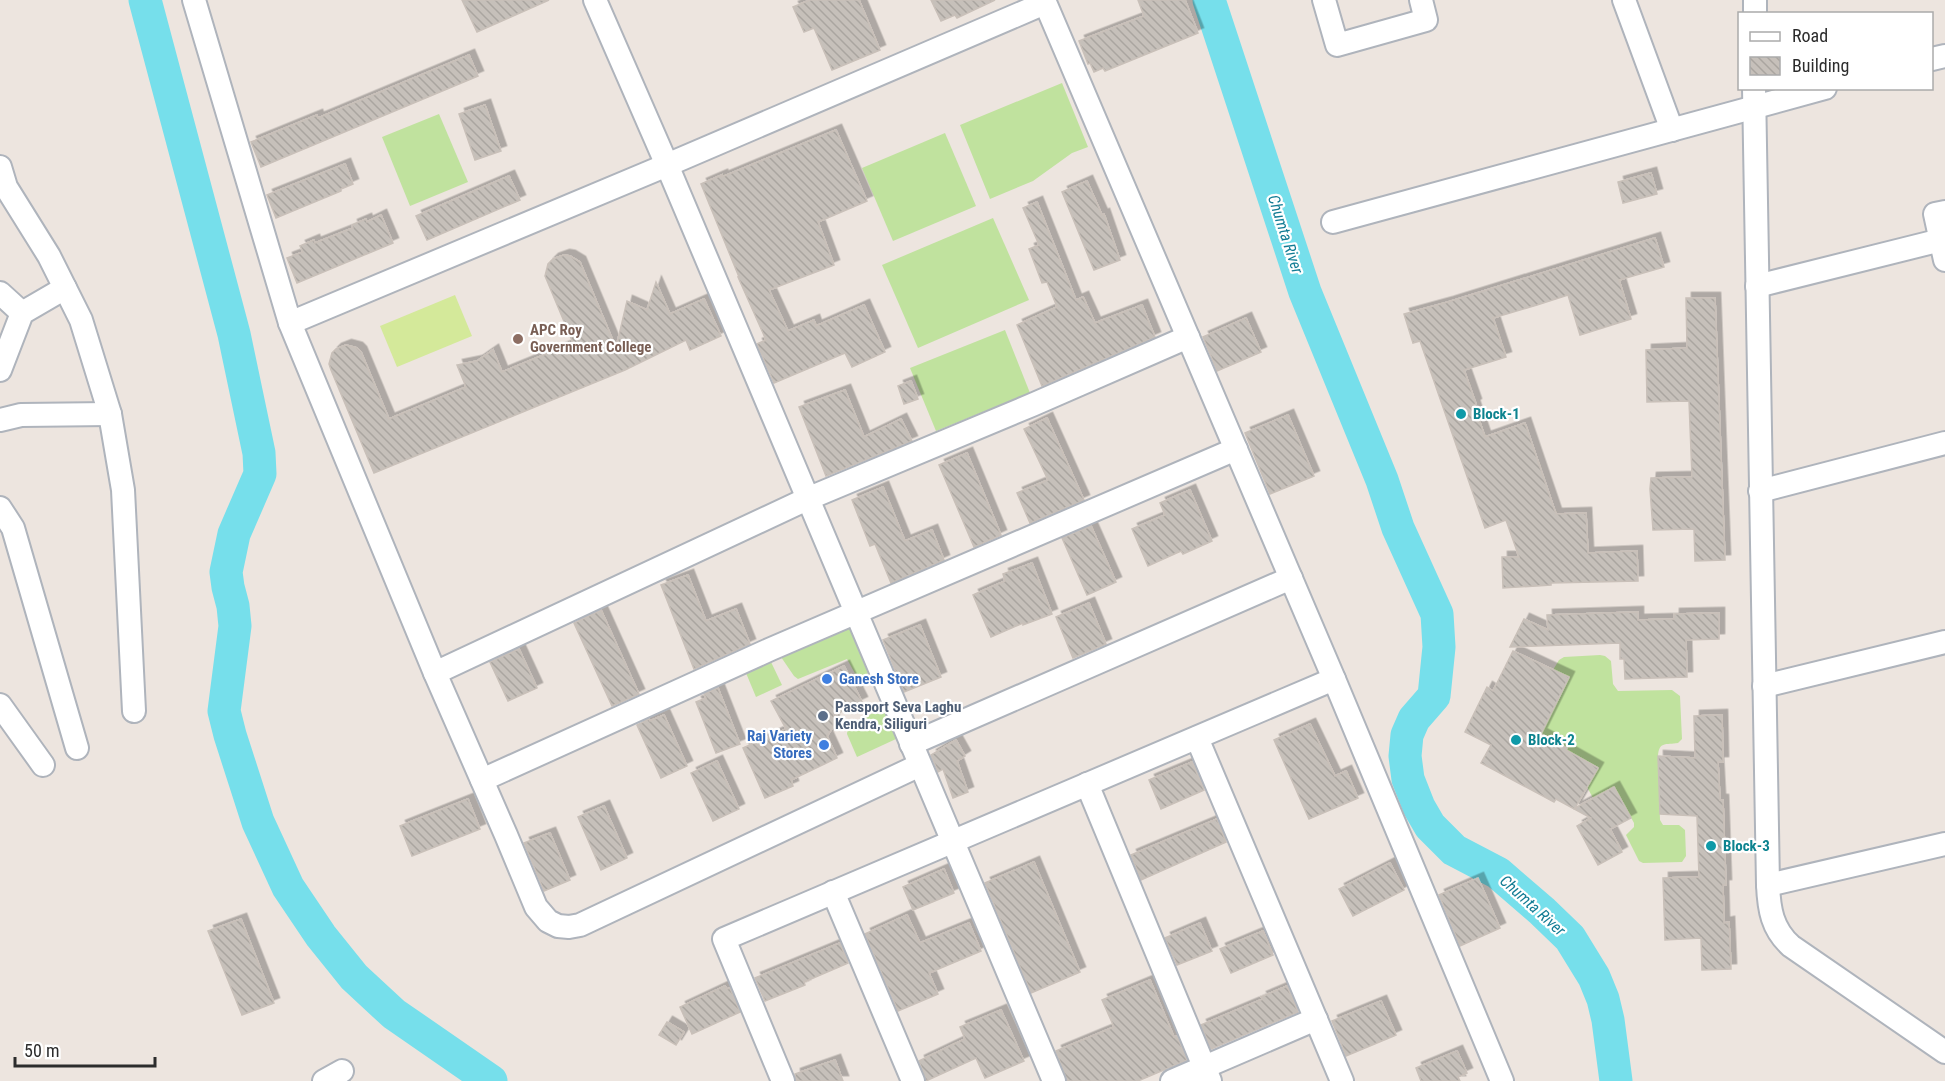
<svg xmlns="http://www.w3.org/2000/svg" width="1945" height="1081" viewBox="0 0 1945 1081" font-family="'Roboto Condensed',sans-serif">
<defs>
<pattern id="building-back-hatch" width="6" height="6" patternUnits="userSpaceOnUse" patternTransform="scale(1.5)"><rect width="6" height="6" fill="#c6c0ba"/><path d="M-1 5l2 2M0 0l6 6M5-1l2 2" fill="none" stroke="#aaa5a0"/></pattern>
<filter id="shadow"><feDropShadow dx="5.5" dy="-5.5" stdDeviation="0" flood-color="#0004"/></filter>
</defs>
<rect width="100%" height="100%" fill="#ede5df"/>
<!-- grass -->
<g fill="#c0e29e">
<polygon points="1062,83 1088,147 1072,153 1033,181 990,199 960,125"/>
<polygon points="439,114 468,182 410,206 382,137"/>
<polygon points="945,133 976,206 893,241 862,168"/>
<polygon points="993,218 1029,300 918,348 882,265"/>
<polygon points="1005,330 1030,393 936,431 910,368"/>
<polygon points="849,627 868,673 863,677 858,679 847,659 798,679 794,676 781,657"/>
<path d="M1600,655l5,1 6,5 2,23 5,7 54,-1 8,6 2,43 -4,4c-12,2 -19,-2 -20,13l2,64 3,5h16l6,5 1,26 -4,6 -39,1 -4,-2 -13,-26 8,-8v-4l-19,-35 -22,10 -6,-11 11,-20 -32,-17 1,-2 -26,-14 10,-20 -28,-14 6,-12 29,13 11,-23 -16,-8 6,-10 5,-3z"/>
<polygon points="771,662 782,685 756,697 746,673"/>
<polygon points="883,708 896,739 857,757 847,734 848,726"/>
</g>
<!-- pitch -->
<polygon fill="#d4e99a" points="455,295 472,336 397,367 380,326"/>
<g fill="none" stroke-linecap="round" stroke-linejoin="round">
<!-- river -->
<g stroke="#76dfeb" stroke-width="33">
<polyline points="145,0 234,334 259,453 260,474 234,534 226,572 228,587 233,606 235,626 224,711 230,735 258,822 288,887 321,936 354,977 394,1014 491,1081"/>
<polyline points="1209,0 1305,292 1382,480 1398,528 1437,614 1439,647 1434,696 1414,719 1407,735 1405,756 1408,779 1419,807 1430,826 1454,850 1498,873 1542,911 1570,938 1594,977 1603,999 1608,1020 1616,1081"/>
</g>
</g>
<!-- building -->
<g fill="url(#building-back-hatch)" stroke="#c9c0b9" stroke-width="1.5" filter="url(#shadow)">
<polygon points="462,0 549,0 477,32"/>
<polygon points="810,0 859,0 880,50 832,70 814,28 804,32 793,7"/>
<polygon points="931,0 995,0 957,18 955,15 941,21"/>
<polygon points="1138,0 1185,0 1198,33 1105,71 1103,68 1094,72 1090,63 1088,64 1079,41 1144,16"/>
<polygon points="469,55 478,76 261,167 251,142 317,115 318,118"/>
<polygon points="485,105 501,151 475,160 459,114"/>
<polygon points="836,130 867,201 818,222 834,265 769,290 788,331 814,320 816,326 864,305 885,352 852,367 845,353 774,383 757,344 766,340 738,277 739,277 701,184 722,175 722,177"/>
<polygon points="345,164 353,184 341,189 341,191 276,218 267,195"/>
<polygon points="1651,173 1657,194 1623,203 1618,182"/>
<polygon points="509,176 520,200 427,240 416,216"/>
<polygon points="1087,181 1102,215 1104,214 1120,260 1094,270 1062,192"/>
<polygon points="1037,202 1076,300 1083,297 1095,323 1142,305 1155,337 1042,386 1017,325 1057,307 1047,282 1042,283 1029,249 1039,245 1023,208"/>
<polygon points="381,215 393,243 297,283 287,258 303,252 300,246 314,240 315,243 353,228 352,225 366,219 367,222"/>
<polygon points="1655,238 1664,267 1619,280 1631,319 1580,335 1568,295 1537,305 1493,318 1506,357 1464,370 1476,404 1474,405 1485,437 1525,423 1556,514 1586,513 1588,553 1637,551 1638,581 1551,583 1551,585 1503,588 1502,557 1519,557 1506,520 1485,528 1420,341 1413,343 1404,314 1448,302"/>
<polygon points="564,255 570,256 580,262 616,348 627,301 647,310 656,282 670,314 704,299 721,336 690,350 686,340 625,370 374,473 331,370 329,364 332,353 336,349 346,345 357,348 361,352 389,419 466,387 457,365 477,361 493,350 502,372 573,343 545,276 548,264 553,259"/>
<polygon points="1686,298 1715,298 1725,560 1695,561 1694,529 1653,530 1650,489 1651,478 1692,477 1689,401 1647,402 1646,350 1687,348"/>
<polygon points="1246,318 1261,352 1217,371 1203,337"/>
<polygon points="911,381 918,399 904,404 898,386"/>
<polygon points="845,390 864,437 901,419 912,441 826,476 799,407"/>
<polygon points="1288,415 1314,476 1270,494 1245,433"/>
<polygon points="1047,418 1084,500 1030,523 1017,493 1048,480 1024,429"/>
<polygon points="967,453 1001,535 974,547 939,465"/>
<polygon points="883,487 905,541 932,530 944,560 891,583 875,544 870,546 852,500"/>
<polygon points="1190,490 1212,541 1183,554 1181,551 1148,566 1132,529 1165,515 1160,503"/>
<polygon points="1091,526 1116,582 1087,595 1062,538"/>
<polygon points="1032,563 1052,614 1023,625 1023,623 991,637 973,595 1005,581 1003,574"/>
<polygon points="688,575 706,621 736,609 750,644 694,669 661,585"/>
<polygon points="1089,603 1106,644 1073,658 1056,617"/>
<polygon points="601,610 639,694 612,706 574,623"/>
<polygon points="1638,612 1638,620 1674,619 1674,614 1719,613 1719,639 1686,640 1687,677 1625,679 1624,659 1620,659 1620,643 1510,647 1524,619 1548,630 1547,615"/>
<polygon points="920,625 941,677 904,692 883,640"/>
<polygon points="519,649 537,688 508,701 490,662"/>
<polygon points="1513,651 1569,677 1541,734 1567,748 1566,750 1598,768 1575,808 1614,787 1631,818 1610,829 1622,852 1598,865 1577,826 1591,818 1556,799 1554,802 1481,763 1491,745 1465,732 1487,687 1493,691"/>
<polygon points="844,666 862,702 834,715 833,727 827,736 837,758 791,780 793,786 765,798 743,748 786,729 771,701"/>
<polygon points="718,688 740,744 716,753 696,702 706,698 704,694"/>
<polygon points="664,715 687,766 661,778 637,725 649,719 650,721"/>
<polygon points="1722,715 1723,762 1718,762 1720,800 1723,800 1726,885 1723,885 1724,923 1729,922 1731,969 1702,970 1701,938 1665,940 1663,878 1699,877 1697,816 1660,814 1658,756 1695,758 1694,716"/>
<polygon points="1310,724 1335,776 1346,771 1358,798 1309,819 1274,740"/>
<polygon points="956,740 965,756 957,761 968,792 953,798 943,769 938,772 931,755"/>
<polygon points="717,761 739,809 713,821 691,773"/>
<polygon points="1192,762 1204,790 1161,809 1149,780"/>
<polygon points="468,799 480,829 412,856 400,826"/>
<polygon points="604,806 627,858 601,870 578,817"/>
<polygon points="1217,819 1226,842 1141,880 1131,855"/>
<polygon points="550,833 570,880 544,891 524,843"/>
<polygon points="1034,862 1080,972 1031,993 985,883"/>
<polygon points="1390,863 1404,890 1353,916 1339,889"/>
<polygon points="944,869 954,893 913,910 903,887"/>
<polygon points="1478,878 1500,928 1460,946 1439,895"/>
<polygon points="907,915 920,943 969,923 981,951 929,973 938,994 898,1011 865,934"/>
<polygon points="241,919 274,1003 242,1015 208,931"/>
<polygon points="1200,923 1212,951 1177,965 1165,938"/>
<polygon points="1263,931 1273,955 1231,973 1220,949"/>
<polygon points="840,943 848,963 804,982 805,985 765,1001 755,978"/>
<polygon points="1150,980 1174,1037 1177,1036 1187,1060 1138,1081 1067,1081 1056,1051 1114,1027 1102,1000"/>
<polygon points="725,986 727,989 730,988 740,1012 692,1034 680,1007"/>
<polygon points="1287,986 1298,1012 1211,1049 1201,1025 1263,999 1261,997"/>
<polygon points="1381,1001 1396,1035 1346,1056 1332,1021"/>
<polygon points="1001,1010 1024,1061 985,1078 976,1058 926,1081 919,1061 965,1039 960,1027"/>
<polygon points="667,1022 684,1032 676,1045 659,1035"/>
<polygon points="1457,1051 1467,1073 1458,1077 1460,1081 1421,1081 1416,1068"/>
<polygon points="835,1060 843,1081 796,1081 795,1074"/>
</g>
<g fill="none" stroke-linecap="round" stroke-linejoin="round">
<defs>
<g id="street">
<polyline points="194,0 290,323 435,673 506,835 536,907 548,921 558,926 569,927 580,925 920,765"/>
<polyline points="595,0 667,165 1054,1081"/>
<polyline points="1044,0 1334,679 1502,1081"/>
<polyline points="1324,0 1337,45 1426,20 1421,0"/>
<polyline points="1624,0 1672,130"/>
<polyline points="1755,14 1755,0"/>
<polyline points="1932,59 1945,56"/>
<path d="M1754,88l14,797c1,24 4,44 23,61l154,106"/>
<polyline points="0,167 6,187 49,256 81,320 110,414 123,490 134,711"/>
<polyline points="1945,212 1935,214 1945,260"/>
<polyline points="1333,222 1825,88"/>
<polyline points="1757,286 1941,240"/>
<polyline points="0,293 22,313"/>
<polyline points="290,323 667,165 1045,3"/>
<polyline points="0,370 22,313 65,288"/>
<polyline points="0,420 21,415 110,414"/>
<polyline points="1760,491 1945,443"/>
<polyline points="0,508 13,528 77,748"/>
<polyline points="435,673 807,499 1032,405 1188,337"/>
<polyline points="1764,686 1945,642"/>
<polyline points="0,705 43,765"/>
<polyline points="1197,738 1342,1081"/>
<polyline points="911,744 1291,578"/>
<polyline points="482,780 771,649 1236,449"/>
<polyline points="1087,784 1210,1081"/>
<polyline points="1768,885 1945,844"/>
<polyline points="833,892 913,1081"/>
<polyline points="324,1081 342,1071"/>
<polyline points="783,1081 724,939 1334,679"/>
<polyline points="1172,1081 1316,1019"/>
</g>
</defs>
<!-- street casing -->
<use href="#street" stroke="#afb4bc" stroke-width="26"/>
<!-- street -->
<use href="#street" stroke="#fff" stroke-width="22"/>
</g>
<!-- markers -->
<circle fill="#8d6e63" stroke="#fff" stroke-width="2" cx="518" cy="339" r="6"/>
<g fill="#0f9aa8" stroke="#fff" stroke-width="2">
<circle cx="1461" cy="414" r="6"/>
<circle cx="1516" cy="740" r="6"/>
<circle cx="1711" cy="846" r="6"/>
</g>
<g fill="#3f7fe0" stroke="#fff" stroke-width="2">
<circle cx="827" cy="679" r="6"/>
<circle cx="824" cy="745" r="6"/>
</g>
<circle fill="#5c6f8a" stroke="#fff" stroke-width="2" cx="823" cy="716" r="6"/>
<g text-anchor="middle" stroke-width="4.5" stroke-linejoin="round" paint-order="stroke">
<!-- education labels -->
<g font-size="15" font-weight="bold" fill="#785e54" stroke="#fff" text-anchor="start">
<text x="530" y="335">APC Roy<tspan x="530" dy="17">Government College</tspan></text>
</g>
<!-- culture labels -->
<g font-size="15" font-weight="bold" fill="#0d838f" stroke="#fff" text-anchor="start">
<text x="1473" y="419">Block-1</text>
<text x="1528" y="745">Block-2</text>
<text x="1723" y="851">Block-3</text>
</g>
<!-- shop labels -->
<g font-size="15" font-weight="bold" fill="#366cbe" stroke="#fff" text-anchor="start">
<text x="839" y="684">Ganesh Store</text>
<text x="812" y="741" text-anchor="end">Raj Variety<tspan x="812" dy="17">Stores</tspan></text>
</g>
<!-- service labels -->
<g font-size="15" font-weight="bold" fill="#4e5e75" stroke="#fff" text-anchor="start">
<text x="835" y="712">Passport Seva Laghu<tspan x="835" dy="17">Kendra, Siliguri</tspan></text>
</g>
<!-- water labels -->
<g font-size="16" font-style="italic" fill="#127c94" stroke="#fff">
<text transform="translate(1286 234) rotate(72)" y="6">Chumta River</text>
<text transform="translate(1533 905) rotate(42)" y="6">Chumta River</text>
</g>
</g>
<!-- legend -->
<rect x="1738" y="12" width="195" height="78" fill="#ffffff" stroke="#ababab" stroke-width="1.5"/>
<rect x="1750" y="32" width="30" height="9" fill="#ffffff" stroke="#ababab" stroke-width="1.5"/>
<text x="1792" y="42" font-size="18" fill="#2c2c2c">Road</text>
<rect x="1750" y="57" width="30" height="18" fill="url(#building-back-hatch)" stroke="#ababab" stroke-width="1.5"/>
<text x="1792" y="72" font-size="18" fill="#2c2c2c">Building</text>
<!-- scale -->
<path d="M15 1057v9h140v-9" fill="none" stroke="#2c2c2c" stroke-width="3"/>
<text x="24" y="1057" font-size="18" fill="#2c2c2c" stroke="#ffffff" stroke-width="4.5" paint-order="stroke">50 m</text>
</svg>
